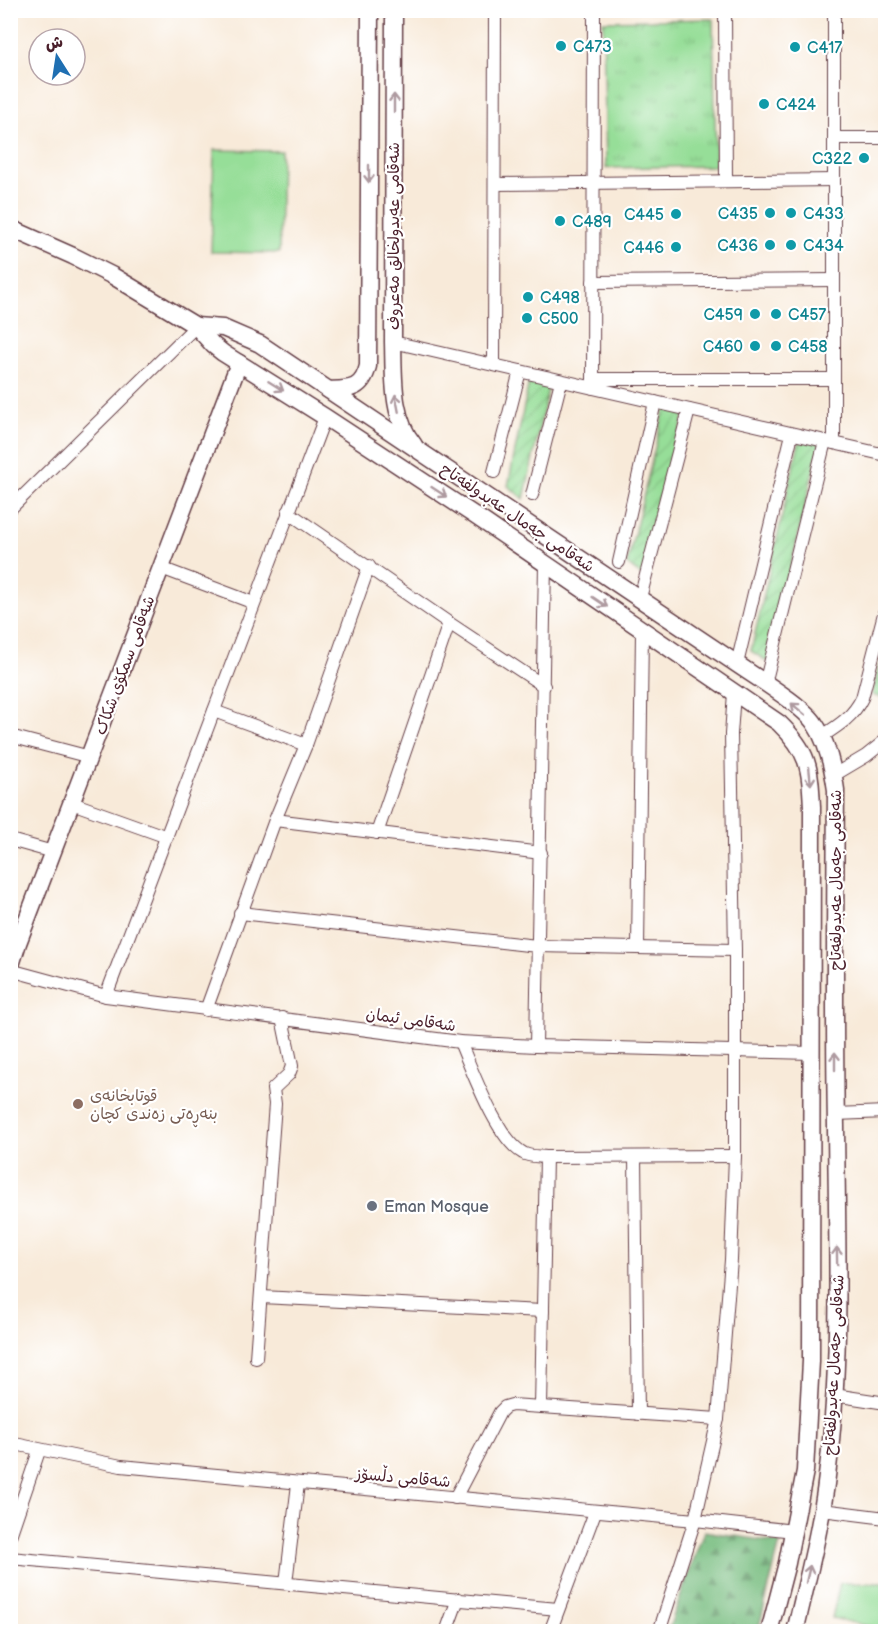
<svg xmlns="http://www.w3.org/2000/svg" width="896" height="1642" viewBox="0 0 896 1642" font-family="'Balsamiq Sans','Playpen Sans Arabic',sans-serif">
<defs>
<pattern id="grass-tufts" width="24" height="20" patternUnits="userSpaceOnUse" patternTransform="scale(1.5)"><rect width="24" height="20" fill="#96de98"/><path d="M3 7l-1-3M5 7V3M7 7l1-3M15 17l-1-3M17 17v-4M19 17l1-3" fill="none" stroke="#83be83"/></pattern>
<pattern id="forest-firs" width="22" height="20" patternUnits="userSpaceOnUse" patternTransform="scale(1.5)"><rect width="22" height="20" fill="#78bd80"/><path d="M5 1l3.5 6h-7zM16 11l3.5 6h-7z" fill="#649969"/></pattern>
<pattern id="garden-furrows" width="10" height="10" patternUnits="userSpaceOnUse" patternTransform="scale(1.5)"><rect width="10" height="10" fill="#96de98"/><path d="M-1 1l2-2M0 10L10 0M9 11l2-2" fill="none" stroke="#83be83"/></pattern>
</defs>
<rect width="100%" height="100%" fill="#fff"/>
<filter id="ink" filterUnits="userSpaceOnUse"><feTurbulence type="fractalNoise" baseFrequency=".0167" numOctaves="2"/><feDisplacementMap in="SourceGraphic" scale="12" xChannelSelector="R" yChannelSelector="G"/><feConvolveMatrix kernelMatrix="1 2 1 2 8 2 1 2 1" color-interpolation-filters="sRGB"/></filter>
<filter id="wash" filterUnits="userSpaceOnUse"><feTurbulence type="fractalNoise" baseFrequency=".008" numOctaves="4" result="noise"/><feDisplacementMap in="SourceGraphic" scale="24" xChannelSelector="R" yChannelSelector="G"/><feGaussianBlur stdDeviation="1.35" result="paint"/><feColorMatrix in="noise" values="0 0 0 0 0 0 0 0 0 0 0 0 0 0 0 0 0 1.4 0 .05"/><feComposite in="paint" operator="in"/></filter>
<g filter="url(#wash)">
<rect width="100%" height="100%" fill="#f8ead9"/>
<!-- grass -->
<polygon fill="url(#grass-tufts)" stroke="#707e62" stroke-width="1.5" points="713,19 716,166 606,168 603,21"/>
<!-- forest -->
<polygon fill="url(#forest-firs)" stroke="#616e56" stroke-width="1.5" points="704,1531 780,1543 758,1631 668,1631"/>
<!-- garden -->
<g fill="url(#garden-furrows)" stroke="#707e62" stroke-width="1.5">
<polygon points="530,376 550,380 524,499 508,486"/>
<polygon points="665,406 685,411 646,579 627,564"/>
<polygon points="800,438 820,443 768,662 751,651"/>
<polygon points="885,637 885,699 872,695"/>
</g>
<!-- pitch -->
<g fill="#96de98" stroke="#707e62" stroke-width="1.5">
<polygon points="214,150 281,151 279,253 211,252"/>
<polygon points="840,1583 885,1583 885,1630 832,1618"/>
</g>
</g>
<g filter="url(#ink)">
<g fill="none" stroke-linecap="round" stroke-linejoin="round">
<defs>
<g id="street">
<polyline points="725,10 726,181"/>
<polyline points="834,10 834,443"/>
<polyline points="834,138 886,138"/>
<polyline points="495,184 834,180"/>
<polyline points="593,282 834,280"/>
<polyline points="393,342 886,455"/>
<polyline points="494,365 495,10"/>
<polyline points="593,379 834,379"/>
<polyline points="593,388 594,10"/>
<polyline points="494,472 520,371"/>
<polyline points="532,495 561,381"/>
<polyline points="10,509 196,326"/>
<polyline points="288,512 449,623 544,686"/>
<polyline points="619,562 655,402"/>
<polyline points="161,568 254,603"/>
<polyline points="640,598 689,410"/>
<polyline points="737,664 792,434"/>
<polyline points="765,684 825,441"/>
<polyline points="214,711 306,745"/>
<polyline points="10,736 90,757"/>
<path d="M821,737c17,-11 32,-20 41,-39l24,-92"/>
<polyline points="834,775 866,756 886,740"/>
<polyline points="72,803 167,837"/>
<polyline points="275,820 541,853"/>
<polyline points="377,833 449,623"/>
<polyline points="10,840 53,852"/>
<polyline points="240,913 537,946 735,950"/>
<polyline points="638,948 642,631"/>
<polyline points="10,970 106,996 460,1042 536,1046 811,1053"/>
<polyline points="106,996 325,417"/>
<polyline points="206,1010 275,820 306,745 369,566"/>
<path d="M460,1042c12,28 37,97 63,111 6,4 16,3 23,4"/>
<polyline points="536,1046 545,564"/>
<polyline points="836,1114 886,1112"/>
<polyline points="635,1157 638,1414"/>
<polyline points="261,1297 543,1311"/>
<polyline points="256,1358 275,1104 273,1089 289,1074 292,1066 282,1018"/>
<polyline points="834,1395 886,1403"/>
<polyline points="541,1407 546,1157 735,1156"/>
<polyline points="10,1443 121,1466 695,1520 794,1531"/>
<polyline points="455,1498 500,1412 505,1407 512,1405 718,1419"/>
<polyline points="822,1510 886,1518"/>
<polyline points="10,1536 39,1451"/>
<polyline points="10,1558 558,1609"/>
<polyline points="286,1583 298,1484"/>
<polyline points="446,1632 458,1599"/>
<polyline points="550,1632 595,1512"/>
<polyline points="659,1632 695,1520 718,1419 731,1260 735,1156 735,950 731,734 734,693"/>
</g>
<g id="secondary">
<path d="M394,10l-1,332c1,33 -2,76 21,103"/>
<path d="M10,228l63,28 40,20 83,50 17,19 10,8 102,64 149,98 305,208c30,29 31,44 33,84l-1,554 -6,110 -18,92 -18,69"/>
<path d="M196,326l27,2 37,16 471,316c21,15 72,45 84,64 13,19 18,45 21,66 -1,112 -2,224 0,336 1,117 6,234 -9,350 -6,52 -20,104 -32,156"/>
<path d="M329,390c21,-1 33,0 39,-24l2,-356"/>
<polyline points="10,968 18,943 239,363"/>
</g>
</defs>
<!-- street casing -->
<use href="#street" stroke="#643d45" stroke-width="14"/>
<!-- secondary casing -->
<use href="#secondary" stroke="#643d45" stroke-width="19"/>
<!-- street -->
<use href="#street" stroke="#fff" stroke-width="12"/>
<!-- secondary -->
<use href="#secondary" stroke="#fff" stroke-width="16"/>
</g>
<!-- one-way arrows -->
<defs><path id="oneway-shaft" d="M-6 0H5M1.5-3L5.5 0L1.5 3" fill="none" stroke-width="1.6" stroke-linecap="round" stroke-linejoin="round" transform="scale(1.5)"/></defs>
<g stroke="#ae9aa0">
<use href="#oneway-shaft" transform="translate(394 103) rotate(-90)"/>
<use href="#oneway-shaft" transform="translate(369 174) rotate(90)"/>
<use href="#oneway-shaft" transform="translate(276 386) rotate(32)"/>
<use href="#oneway-shaft" transform="translate(397 403) rotate(-101)"/>
<use href="#oneway-shaft" transform="translate(439 492) rotate(33)"/>
<use href="#oneway-shaft" transform="translate(600 602) rotate(34)"/>
<use href="#oneway-shaft" transform="translate(798 709) rotate(-140)"/>
<use href="#oneway-shaft" transform="translate(810 776) rotate(84)"/>
<use href="#oneway-shaft" transform="translate(835 1061) rotate(-90)"/>
<use href="#oneway-shaft" transform="translate(837 1256) rotate(-91)"/>
<use href="#oneway-shaft" transform="translate(808 1574) rotate(-77)"/>
</g>
</g>
<!-- markers -->
<g fill="#0f9aa8" stroke="#fff" stroke-width="2">
<circle cx="561" cy="46" r="6"/>
<circle cx="795" cy="47" r="6"/>
<circle cx="764" cy="104" r="6"/>
<circle cx="864" cy="158" r="6"/>
<circle cx="770" cy="213" r="6"/>
<circle cx="791" cy="213" r="6"/>
<circle cx="676" cy="214" r="6"/>
<circle cx="560" cy="221" r="6"/>
<circle cx="770" cy="245" r="6"/>
<circle cx="791" cy="245" r="6"/>
<circle cx="676" cy="247" r="6"/>
<circle cx="528" cy="297" r="6"/>
<circle cx="755" cy="314" r="6"/>
<circle cx="776" cy="314" r="6"/>
<circle cx="527" cy="318" r="6"/>
<circle cx="755" cy="346" r="6"/>
<circle cx="776" cy="346" r="6"/>
</g>
<circle fill="#8d6e63" stroke="#fff" stroke-width="2" cx="78" cy="1104" r="6"/>
<circle fill="#6b7280" stroke="#fff" stroke-width="2" cx="372" cy="1206" r="6"/>
<g text-anchor="middle" stroke-width="4.5" stroke-linejoin="round" paint-order="stroke">
<!-- culture labels -->
<g font-size="16" fill="#0d838f" stroke="#fff" text-anchor="start">
<text x="573" y="52">C473</text>
<text x="807" y="53">C417</text>
<text x="776" y="110">C424</text>
<text x="852" y="164" text-anchor="end">C322</text>
<text x="758" y="219" text-anchor="end">C435</text>
<text x="803" y="219">C433</text>
<text x="664" y="220" text-anchor="end">C445</text>
<text x="572" y="227">C489</text>
<text x="758" y="251" text-anchor="end">C436</text>
<text x="803" y="251">C434</text>
<text x="664" y="253" text-anchor="end">C446</text>
<text x="540" y="303">C498</text>
<text x="743" y="320" text-anchor="end">C459</text>
<text x="788" y="320">C457</text>
<text x="539" y="324">C500</text>
<text x="743" y="352" text-anchor="end">C460</text>
<text x="788" y="352">C458</text>
</g>
<!-- street labels -->
<g font-size="16" fill="#4a1f2b" stroke="#fff">
<text transform="translate(393 236) rotate(-90)" y="6">شەقامی عەبدولخالق مەعروف</text>
<text transform="translate(518 517) rotate(34)" y="6">شەقامی جەمال عەبدولفەتاح</text>
<text transform="translate(124 665) rotate(-70)" y="6">شەقامی سمکۆی شکاک</text>
<text transform="translate(835 880) rotate(-90)" y="6">شەقامی جەمال عەبدولفەتاح</text>
<text transform="translate(411 1019) rotate(8)" y="6">شەقامی ئیمان</text>
<text transform="translate(833 1365) rotate(-87)" y="6">شەقامی جەمال عەبدولفەتاح</text>
<text transform="translate(403 1477) rotate(5)" y="6">شەقامی دڵسۆز</text>
</g>
<!-- education labels -->
<g font-size="16" fill="#785e54" stroke="#fff" text-anchor="start">
<text x="90" y="1101">قوتابخانەی<tspan x="90" dy="18">بنەڕەتی زەندی کچان</tspan></text>
</g>
<!-- worship labels -->
<g font-size="16" fill="#5b616d" stroke="#fff" text-anchor="start">
<text x="384" y="1212">Eman Mosque</text>
</g>
</g>
<!-- margin -->
<rect width="896" height="1642" fill="none" stroke="#fff" stroke-width="36"/>
<!-- north arrow -->
<g transform="translate(57 57) rotate(348)"><circle r="28" fill="#ffffff" stroke="#b7a5aa" stroke-width="1.5"/>
<path d="M0-4.5L10 22L0 15L-10 22Z" fill="#1f6fb2"/>
<text y="-9" font-size="16" font-weight="bold" text-anchor="middle" fill="#4a1f2b">ش</text>
</g>
</svg>
